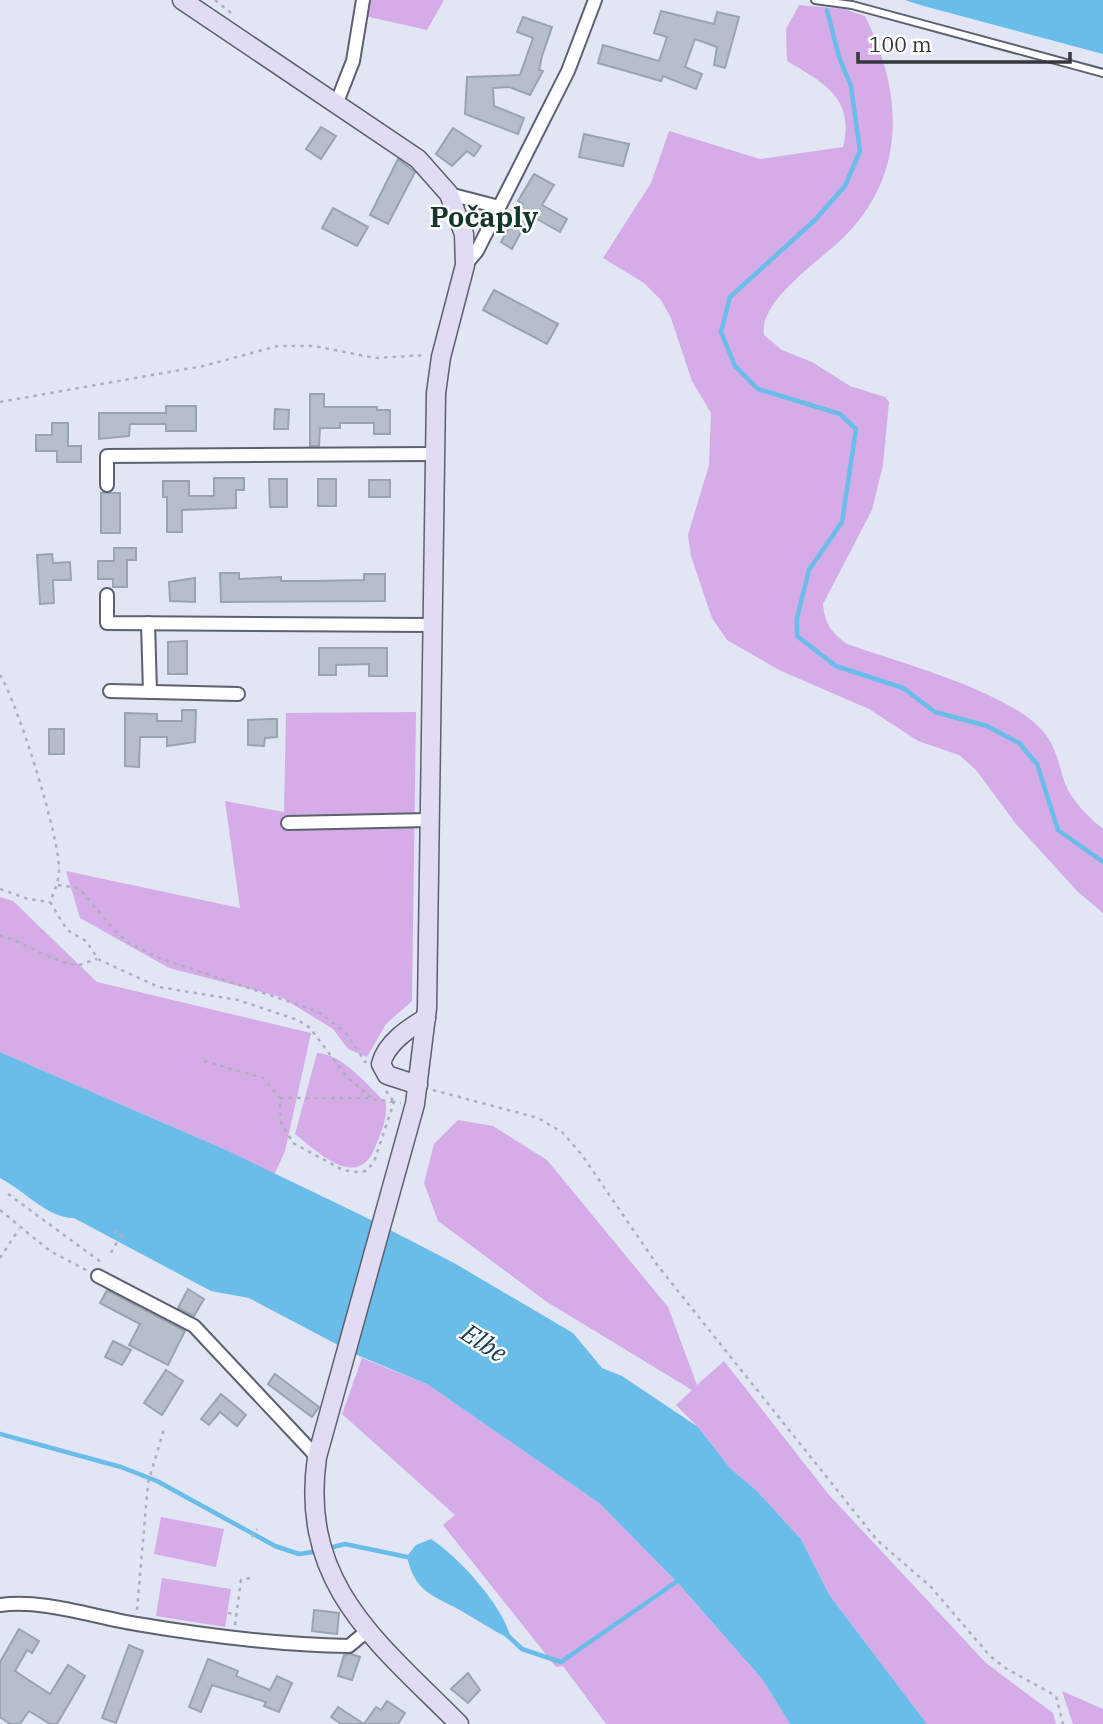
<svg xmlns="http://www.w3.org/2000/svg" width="1103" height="1724" viewBox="0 0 1103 1724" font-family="'IBM Plex Serif',serif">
<rect width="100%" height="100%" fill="#e1e5f4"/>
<!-- green -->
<g fill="#d5ace8">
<polygon points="368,0 444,0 427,30 365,16"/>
<path d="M799,5l45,4 21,7c37,75 43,155 -19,219 -23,24 -88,65 -82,100l18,15 30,12 38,24 35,11 4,5 -6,63 -11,45 -49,94c2,20 8,28 24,40 50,18 167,48 199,91 9,13 12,24 16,39 5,22 24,41 41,55v84l-25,-21 -62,-68 -40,-54 -17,-15 -41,-14 -49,-32 -90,-39 -52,-30 -15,-22 -21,-62 -3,-21 21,-70 2,-52 -19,-32 -21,-63 -10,-18 -17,-17 -41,-25 48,-75 18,-52 91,28 83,-12c12,-49 -19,-64 -56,-86l-1,-32z"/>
<polygon points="416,712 412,1001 386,1024 367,1057 348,1049 333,1029 281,997 169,968 80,918 66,871 240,908 225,801 284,812 286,713"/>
<polygon points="0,897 13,901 97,982 311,1033 285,1151 274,1175 226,1150 0,1052"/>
<path d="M317,1053c26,1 51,33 69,50 1,15 -4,28 -10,42 -17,48 -58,7 -81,-11z"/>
<polygon points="458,1120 493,1126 547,1160 668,1307 697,1385 724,1361 829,1495 986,1663 1053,1713 1056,1724 927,1724 830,1596 801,1539 757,1491 730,1468 698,1427 676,1405 692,1390 547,1302 438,1221 424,1183 434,1144"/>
<polygon points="362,1358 427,1384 599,1503 677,1582 762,1679 790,1724 606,1724 563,1666 556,1667 443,1525 455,1515 342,1414"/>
<polygon points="161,1517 224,1529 216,1567 154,1554"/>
<polygon points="162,1578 231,1589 225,1627 156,1616"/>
<polygon points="1062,1691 1103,1709 1103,1724 1073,1724"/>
</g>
<!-- water -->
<g fill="#6abce9">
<polygon points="905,0 1103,0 1103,54 920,5"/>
<path d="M0,1052l226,98 135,65 93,48 119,70 29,35 20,8 76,51 32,41 27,23 44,48 29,57 97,128h-137l-28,-45 -85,-97 -78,-79 -172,-119 -70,-29 -108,-57 -38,-7 -137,-73c-27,0 -50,-28 -74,-40z"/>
<path d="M431,1539c29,19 73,68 80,100 -18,-8 -35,-20 -53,-30 -26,-14 -44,-18 -51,-53l9,-11z"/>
</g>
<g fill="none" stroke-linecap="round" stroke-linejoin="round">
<!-- stream -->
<g stroke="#6abce9" stroke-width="4.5">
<polyline points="827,10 839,57 851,86 860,151 845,186 815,220 730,297 721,332 735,366 758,389 840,414 856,429 842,522 809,570 797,618 797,636 836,666 903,688 935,712 987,726 1019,743 1037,764 1058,830 1103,862"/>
<polyline points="0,1434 121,1467 157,1481 275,1546 299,1554 320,1551"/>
<polyline points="329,1548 345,1544 412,1558"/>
<polyline points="507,1635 522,1649 561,1662 682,1578"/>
</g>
</g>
<!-- building -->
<g fill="#b4bfcb" stroke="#9aa4b0" stroke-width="2">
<polygon points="661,11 714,24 717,12 739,17 725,68 714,65 717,47 695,39 685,67 702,74 696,89 663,76 661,81 598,63 603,45 659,61 667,37 654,33"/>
<polygon points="523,17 552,27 542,56 539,70 543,71 530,95 509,87 493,88 494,106 524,118 518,134 465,114 467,77 520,75 533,38 517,32"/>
<polygon points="321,127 336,136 321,159 306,149"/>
<polygon points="453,128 481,146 474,156 467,151 452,166 436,154"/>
<polygon points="584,134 629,144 623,166 579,157"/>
<polygon points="398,159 415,172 388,224 370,215"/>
<polygon points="534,174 554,185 542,205 567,219 560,232 530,215 512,249 501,242 523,204 518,201"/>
<polygon points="333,208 368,227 357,246 322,228"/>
<polygon points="494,290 558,324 547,344 483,310"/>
<polygon points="310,394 324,394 324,407 377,407 377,410 390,410 390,434 374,434 374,423 340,423 340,428 320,428 319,446 310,446"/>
<polygon points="166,406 196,406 196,431 166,431 166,424 130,424 129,436 99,439 99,413 166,413"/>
<polygon points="275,409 289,410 288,429 274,429"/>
<polygon points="52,423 68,423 68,446 81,446 81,462 57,462 57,451 36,451 36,435 52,435"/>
<polygon points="214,478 244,478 244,490 236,490 236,508 182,510 182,532 167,532 167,497 163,497 163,481 189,481 189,496 214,496"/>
<polygon points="269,479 287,479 287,507 270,507"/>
<rect x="318" y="479" width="18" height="27"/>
<rect x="369" y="480" width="21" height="17"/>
<rect x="101" y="493" width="19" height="40"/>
<polygon points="114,548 136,548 136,560 127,560 127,587 113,587 113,579 98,579 98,561 114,561"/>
<polygon points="52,554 53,563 70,562 71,580 53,580 54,603 40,604 37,555"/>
<polygon points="220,573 239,573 239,579 281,577 281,581 313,581 364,580 364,574 385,574 385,601 221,602"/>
<polygon points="195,578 195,602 170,601 169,582"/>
<polygon points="187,641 187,674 168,674 168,642"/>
<polygon points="319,648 387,648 387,676 369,676 369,664 336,665 336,675 319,675"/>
<polygon points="182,710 196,710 195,742 167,746 167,737 140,737 139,767 125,766 125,713 157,714 157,721 182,721"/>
<polygon points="270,719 277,719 277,737 265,738 264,746 248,745 248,720"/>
<rect x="49" y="729" width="15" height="25"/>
<polygon points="188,1289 204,1299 194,1316 178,1308"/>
<polygon points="107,1290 185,1331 168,1365 129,1345 140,1324 100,1303"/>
<polygon points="113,1341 131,1350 122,1365 105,1357"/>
<polygon points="166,1370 183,1381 162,1415 144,1403"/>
<polygon points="275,1374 319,1407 312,1417 268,1384"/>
<polygon points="221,1394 246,1415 237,1426 220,1412 209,1425 201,1419"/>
<polygon points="314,1610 339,1613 337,1634 312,1631"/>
<polygon points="19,1629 39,1641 32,1653 27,1650 15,1671 50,1694 68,1665 85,1676 57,1724 50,1724 29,1711 20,1724 10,1724 0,1717 0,1662"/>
<polygon points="129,1645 143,1651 116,1723 102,1718"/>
<polygon points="351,1654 360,1657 352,1680 338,1676 344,1655"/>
<polygon points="208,1659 238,1671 236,1676 270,1690 277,1676 292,1683 279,1712 264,1706 266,1702 212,1685 201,1712 189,1707"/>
<polygon points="468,1673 480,1690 468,1703 451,1689"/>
<polygon points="387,1701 405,1713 398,1724 364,1724 376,1707 381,1710"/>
<polygon points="338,1707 364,1724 341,1724 331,1717"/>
</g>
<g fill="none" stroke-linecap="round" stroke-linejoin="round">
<defs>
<polyline id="lane" points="815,0 852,5 1103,73"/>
<g id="street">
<polyline points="337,102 353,61 363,0"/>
<polyline points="449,194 499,207"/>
<polyline points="465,265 477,251 568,71 595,0"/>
<polyline points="107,485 107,456 433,454"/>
<polyline points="107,595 107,623 432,625"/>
<polyline points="148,623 150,692"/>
<polyline points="110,691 238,694"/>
<polyline points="288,823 429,820"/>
<polyline points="98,1276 194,1326 317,1457"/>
<path d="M0,1605c44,-6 93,12 137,19 71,12 141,21 212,22l18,-15"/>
</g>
<g id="secondary">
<path d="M182,0l236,159 31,35 15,40 1,31 -24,92 -5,36 -9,615 -12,96 -98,353c-18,128 61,185 142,267"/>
<path d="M418,1085l-31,-10 -6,-11c5,-21 28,-36 45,-46"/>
</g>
</defs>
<!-- lane casing -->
<use href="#lane" stroke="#5d606e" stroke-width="10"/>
<!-- street casing -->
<use href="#street" stroke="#5d606e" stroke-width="16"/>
<!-- secondary casing -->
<use href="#secondary" stroke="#5d606e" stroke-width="21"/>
<!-- path -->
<g stroke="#adb0bc" stroke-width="2.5" stroke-dasharray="3.5 5" stroke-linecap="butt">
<polyline points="215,0 231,13"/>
<polyline points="0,402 203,366 278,346 314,346 375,358 426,355"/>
<path d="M0,675c17,26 61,166 59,196 0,10 -5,21 -9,31l17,28 19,11 12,18 17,8 44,20 79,13 60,20 12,8 37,49 26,22"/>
<polyline points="58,885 79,888 115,931 128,942 159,958 317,1011 345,1032 366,1063"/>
<polyline points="0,889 28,899 50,902"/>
<path d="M0,935c21,6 60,30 77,30 7,0 13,-5 20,-6"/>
<polyline points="204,1061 263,1078 280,1098 281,1122 293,1143 343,1170 355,1172 366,1171 374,1162 394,1102 401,1103"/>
<polyline points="433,1090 538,1118 562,1132 582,1155 658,1266 877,1540 931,1587 990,1656 1007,1669 1056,1696 1063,1724"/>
<polyline points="386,1091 394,1102"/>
<polyline points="280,1098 365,1098 394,1102"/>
<polyline points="8,1194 101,1262"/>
<polyline points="0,1210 50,1251 88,1271"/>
<polyline points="114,1231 129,1239"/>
<polyline points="111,1253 121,1235"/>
<polyline points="0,1258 19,1229"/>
<polyline points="252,1537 257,1529"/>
<polyline points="137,1610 148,1483 164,1429"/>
<polyline points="228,1613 237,1614"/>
<polyline points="235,1625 241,1580 250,1578"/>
</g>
<!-- lane -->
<use href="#lane" stroke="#fff" stroke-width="6"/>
<!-- street -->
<use href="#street" stroke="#fff" stroke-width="12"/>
<!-- secondary -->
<use href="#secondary" stroke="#e1dbf3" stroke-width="18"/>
</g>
<g text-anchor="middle" stroke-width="5" stroke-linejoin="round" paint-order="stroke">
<!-- water labels -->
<g font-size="26" font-style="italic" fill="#1c4054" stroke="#fff">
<text transform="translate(484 1343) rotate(33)" y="9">Elbe</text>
</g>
<!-- quarter labels -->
<g font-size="28" font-weight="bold" fill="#16352c" stroke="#fff">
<text x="484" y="227">Počaply</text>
</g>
</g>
<!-- scale -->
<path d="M858 52v10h212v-10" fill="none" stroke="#35373d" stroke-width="3.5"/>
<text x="869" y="52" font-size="21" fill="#35373d" stroke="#ffffff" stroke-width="5" paint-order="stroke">100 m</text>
</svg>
